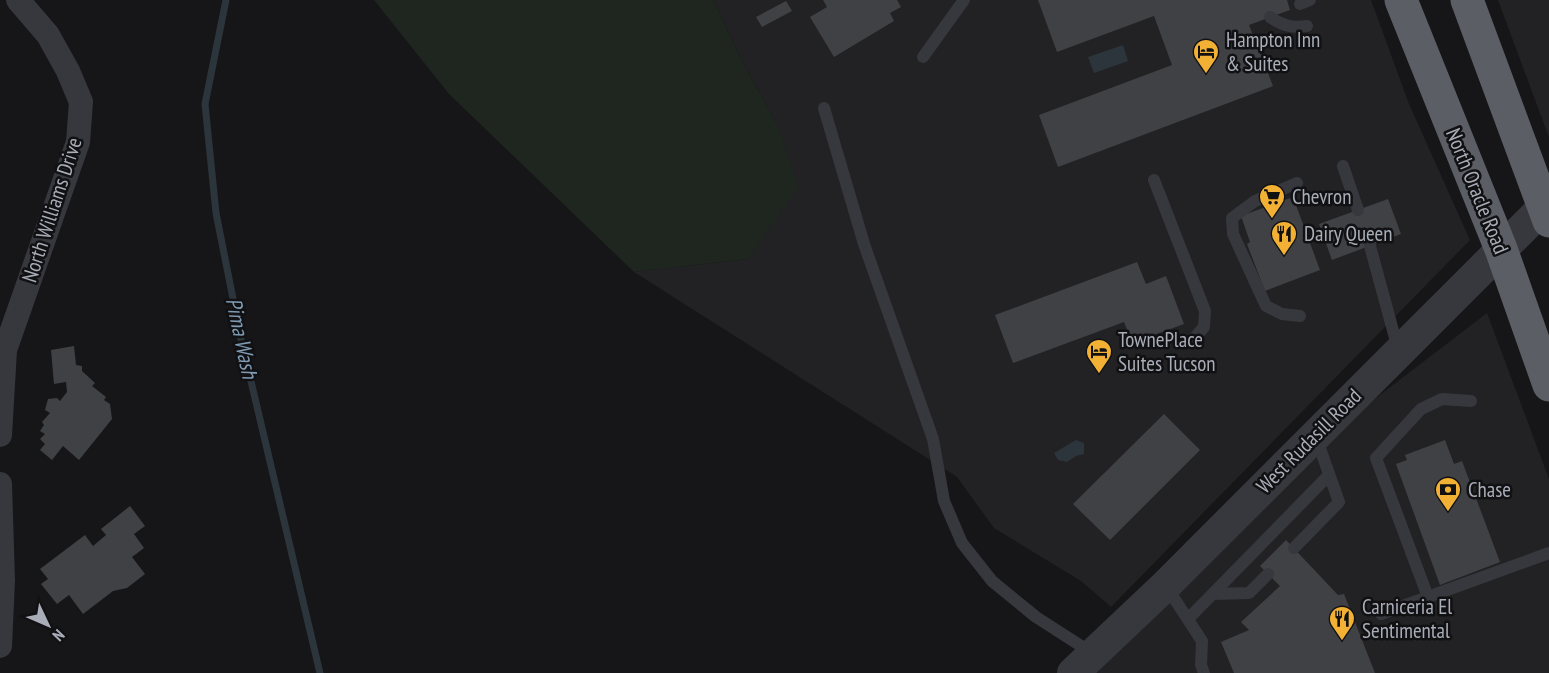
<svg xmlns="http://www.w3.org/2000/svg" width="1549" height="673" viewBox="0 0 1549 673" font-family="'PT Sans Narrow',sans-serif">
<rect width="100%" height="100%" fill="#161618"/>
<!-- built -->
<g fill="#222225">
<polygon points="713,0 1371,0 1409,104 1470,240 1111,607 1081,581 994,528 957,477 634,272 748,259 776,122 743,63"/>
<polygon points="1498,0 1549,0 1549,137 1544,124"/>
<polygon points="1487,313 1549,479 1549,673 1094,673 1355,414"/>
</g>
<!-- green -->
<polygon fill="#1e261f" points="374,0 713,0 743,63 776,122 799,187 748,259 634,272 449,94"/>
<!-- water -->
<g fill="#2c353c">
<polygon points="1123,45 1128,61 1094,73 1088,57"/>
<polygon points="1076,440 1084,443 1084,454 1076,456 1067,462 1058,460 1054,453"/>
</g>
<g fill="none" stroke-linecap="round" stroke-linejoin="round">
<!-- stream -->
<polyline stroke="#2c353c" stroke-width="7" points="226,0 205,104 216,213 241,339 320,673"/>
</g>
<!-- building -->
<g fill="#404145">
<polygon points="823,0 897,0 901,7 890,13 894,21 834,57 810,17 827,7"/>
<polygon points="1038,0 1287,0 1290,10 1249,25 1273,86 1058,167 1039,115 1172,65 1154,16 1057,52"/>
<polygon points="786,1 792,11 762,27 756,17"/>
<polygon points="1293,197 1320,270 1265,291 1247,244 1250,242 1241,216"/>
<polygon points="1388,199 1401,234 1332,260 1319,224"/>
<polygon points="1137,262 1146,284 1166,276 1184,324 1132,343 1124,322 1013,363 995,315"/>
<polygon points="74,346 76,365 82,366 82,371 95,383 92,386 106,397 104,400 110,404 112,419 79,460 63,446 52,460 40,450 45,444 40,439 45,434 40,431 44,425 42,422 50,413 45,410 48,399 57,398 60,401 67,392 66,382 54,384 51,350"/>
<polygon points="1164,414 1200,450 1110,540 1073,504"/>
<polygon points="1445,440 1454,464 1462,461 1500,562 1440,585 1396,464 1407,460 1405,455"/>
<polygon points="130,506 145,526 134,534 144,548 132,557 145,574 127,588 113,591 83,614 69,595 57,604 41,584 48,579 40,569 85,535 93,546 106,535 101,529"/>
<polygon points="1286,540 1338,595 1344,594 1375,673 1234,673 1221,642 1249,630 1241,622 1280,586 1260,566"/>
</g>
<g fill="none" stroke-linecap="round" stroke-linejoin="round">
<!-- service -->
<g stroke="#37383d" stroke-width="12">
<polyline points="1300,4 1310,0"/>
<path d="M1270,17c13,9 22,11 37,9"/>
<polyline points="923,57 964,0"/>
<polyline points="824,108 864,244 933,439 944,501 962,543 992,581 1036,617 1092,653"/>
<polyline points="1343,166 1358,210"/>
<polyline points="1154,180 1205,311 1204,327 1191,342"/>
<polyline points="1297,183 1255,201 1232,218 1233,234 1266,306 1282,314 1300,316"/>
<polyline points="1370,246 1398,349"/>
<polyline points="1294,548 1339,502 1316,437"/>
<polyline points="1166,586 1202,641 1201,665 1204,673"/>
<polyline points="1213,594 1249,593 1268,574"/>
<polyline points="1428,597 1376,458 1421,409 1442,399 1471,401"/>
<polyline points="1381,614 1549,553"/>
<polyline points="1188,619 1329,475"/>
</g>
<!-- minor -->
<g stroke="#37383d" stroke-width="24">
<polyline points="0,435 5,350 78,142 81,102 68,71 48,35 18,0"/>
<polyline points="0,484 3,580 0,646"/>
</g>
<!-- tertiary -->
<polyline stroke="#37383d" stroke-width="32" points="1073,673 1166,585 1544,207"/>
<!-- trunk -->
<g stroke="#5b5e65" stroke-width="33">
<polyline points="1401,0 1501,249 1549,385"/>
<polyline points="1467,0 1549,221"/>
</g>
</g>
<!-- icons -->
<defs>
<symbol id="hotel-pin" viewBox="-11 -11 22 30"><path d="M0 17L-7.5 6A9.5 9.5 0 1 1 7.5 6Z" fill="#f2b134" stroke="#111113"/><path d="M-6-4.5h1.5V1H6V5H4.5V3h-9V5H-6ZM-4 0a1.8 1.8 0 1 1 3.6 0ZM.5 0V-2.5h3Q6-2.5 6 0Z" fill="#111"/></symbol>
<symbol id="supermarket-pin" viewBox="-11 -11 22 30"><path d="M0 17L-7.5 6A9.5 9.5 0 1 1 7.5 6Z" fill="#f2b134" stroke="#111113"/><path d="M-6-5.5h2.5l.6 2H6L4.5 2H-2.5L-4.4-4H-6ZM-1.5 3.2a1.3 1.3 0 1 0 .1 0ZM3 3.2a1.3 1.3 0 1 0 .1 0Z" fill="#111"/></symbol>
<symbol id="restaurant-pin" viewBox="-11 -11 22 30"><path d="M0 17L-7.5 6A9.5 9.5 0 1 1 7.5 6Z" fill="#f2b134" stroke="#111113"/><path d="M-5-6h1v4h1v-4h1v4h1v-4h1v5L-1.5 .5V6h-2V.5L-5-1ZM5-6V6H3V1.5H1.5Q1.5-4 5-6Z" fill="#111"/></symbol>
<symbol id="bank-pin" viewBox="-11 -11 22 30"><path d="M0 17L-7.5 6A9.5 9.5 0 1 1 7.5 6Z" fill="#f2b134" stroke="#111113"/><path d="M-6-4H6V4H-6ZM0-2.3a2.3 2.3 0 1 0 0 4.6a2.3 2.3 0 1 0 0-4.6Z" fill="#111"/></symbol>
</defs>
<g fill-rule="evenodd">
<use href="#hotel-pin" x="1191" y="37" width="30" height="40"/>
<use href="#supermarket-pin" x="1257" y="182" width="30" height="40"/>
<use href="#restaurant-pin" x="1269" y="219" width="30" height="40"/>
<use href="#hotel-pin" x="1084" y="337" width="30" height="40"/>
<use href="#bank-pin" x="1433" y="475" width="30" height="40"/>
<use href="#restaurant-pin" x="1327" y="604" width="30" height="40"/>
</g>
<g text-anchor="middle" stroke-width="5" stroke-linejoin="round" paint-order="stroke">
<!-- poi labels -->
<g font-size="21" fill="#a8adb8" stroke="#111113" text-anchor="start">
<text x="1226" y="47">Hampton Inn<tspan x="1226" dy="24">&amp; Suites</tspan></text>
<text x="1292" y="204">Chevron</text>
<text x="1304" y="241">Dairy Queen</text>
<text x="1118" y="347">TownePlace<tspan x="1118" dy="24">Suites Tucson</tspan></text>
<text x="1468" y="497">Chase</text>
<text x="1362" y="614">Carniceria El<tspan x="1362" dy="24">Sentimental</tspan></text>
</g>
<!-- street labels -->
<g font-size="21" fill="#a8adb8" stroke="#111113">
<text transform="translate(1477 191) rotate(68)" y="7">North Oracle Road</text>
<text transform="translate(52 210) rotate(-72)" y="7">North Williams Drive</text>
<text transform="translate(1309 441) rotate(-45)" y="7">West Rudasill Road</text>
</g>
<!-- water labels -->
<g font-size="22" font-style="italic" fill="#7f9bb3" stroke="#111113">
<text transform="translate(242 338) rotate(78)" y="8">Pima Wash</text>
</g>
</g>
<!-- north arrow -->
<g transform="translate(48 625) rotate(134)" stroke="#111113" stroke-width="4.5" paint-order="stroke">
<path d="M0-4.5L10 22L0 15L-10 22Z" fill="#a8adb8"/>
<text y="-9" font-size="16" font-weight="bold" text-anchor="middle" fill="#a8adb8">N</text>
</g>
</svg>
